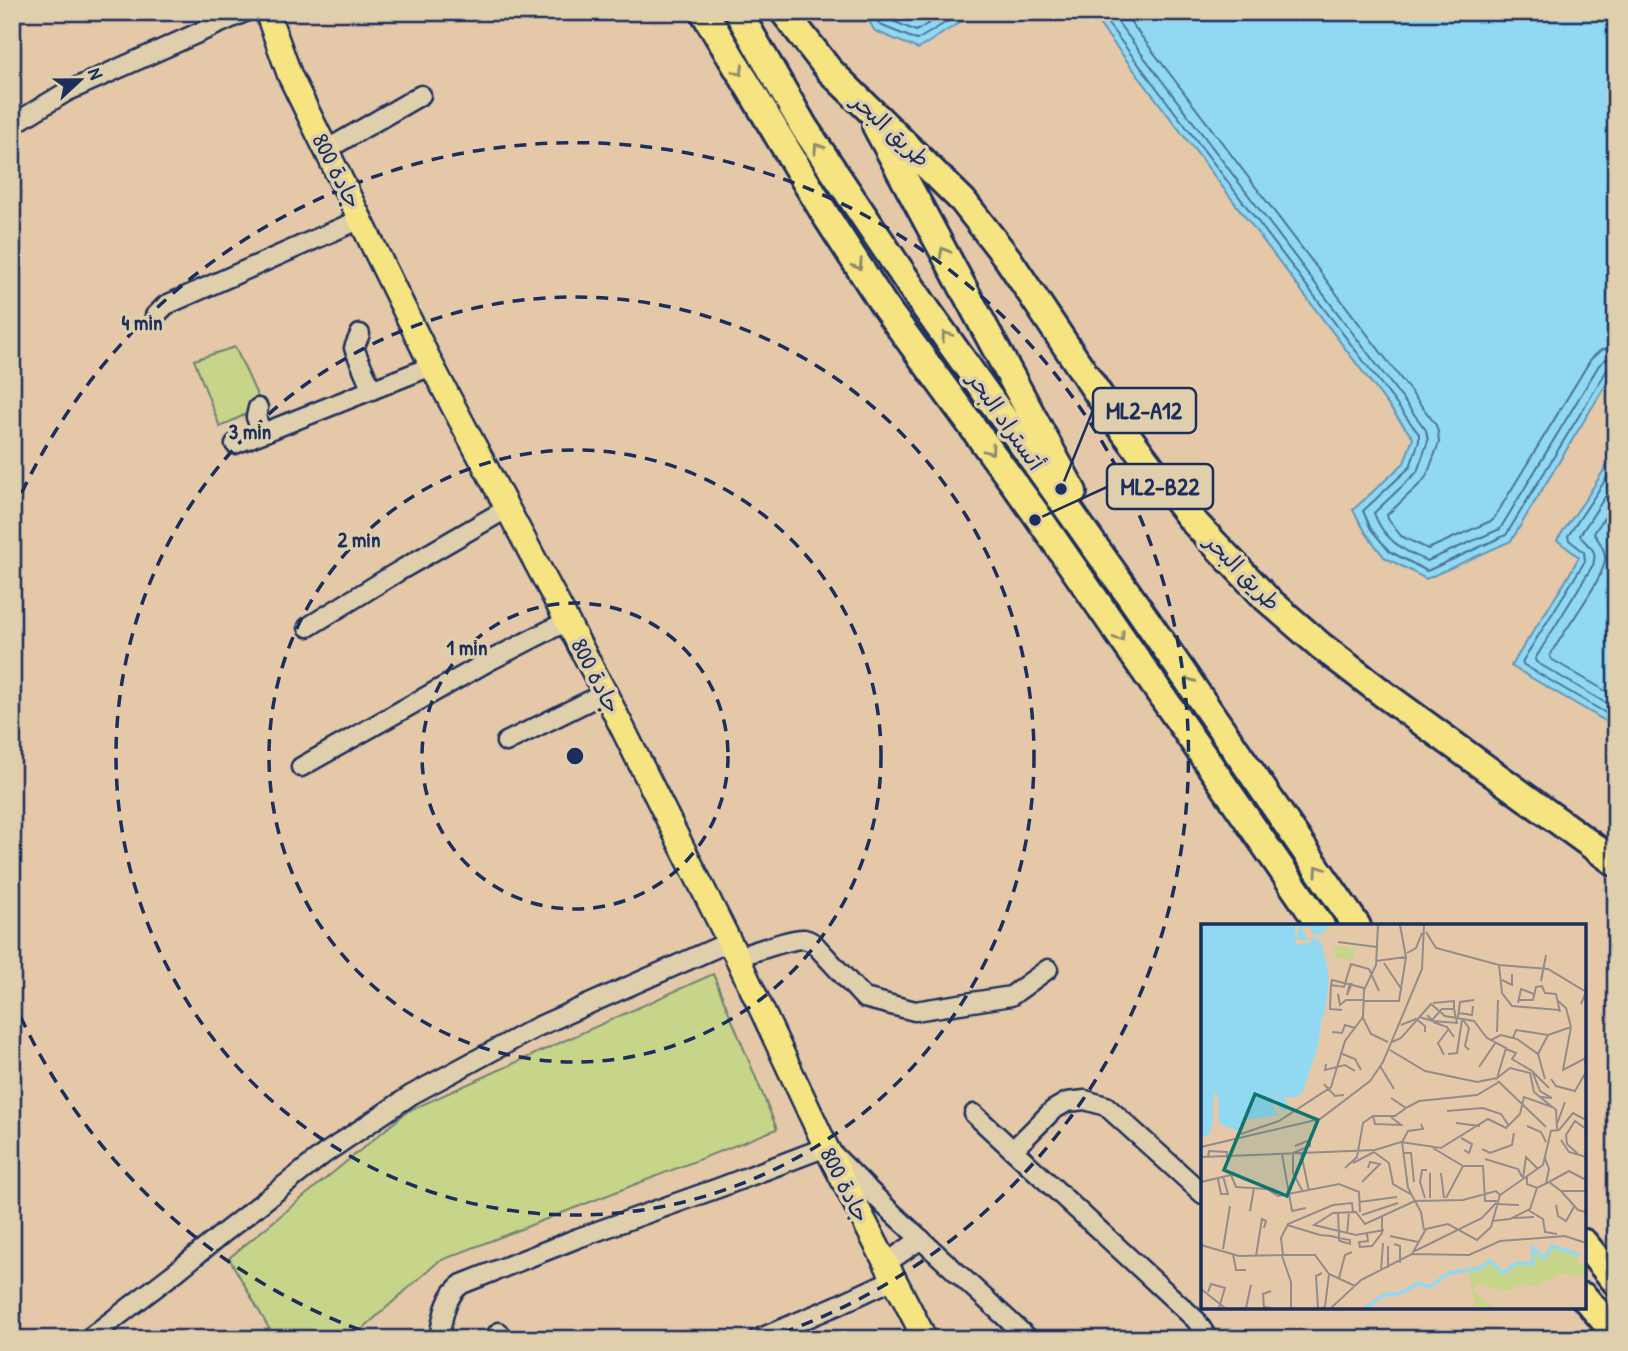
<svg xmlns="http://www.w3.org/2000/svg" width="1628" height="1351" viewBox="0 0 1628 1351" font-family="'Patrick Hand','Playpen Sans Arabic',sans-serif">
<rect width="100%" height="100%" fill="#e4c8a8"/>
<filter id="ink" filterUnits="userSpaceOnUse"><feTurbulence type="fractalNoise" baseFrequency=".0143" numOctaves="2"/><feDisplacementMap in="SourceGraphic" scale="14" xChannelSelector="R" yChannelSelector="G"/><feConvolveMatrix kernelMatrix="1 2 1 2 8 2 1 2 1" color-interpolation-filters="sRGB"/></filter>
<g filter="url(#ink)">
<!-- green -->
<g fill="#c6d589" stroke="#708274" stroke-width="2">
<polygon points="235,347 262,406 220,427 194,360"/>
<polygon points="713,974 777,1129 439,1261 351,1339 275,1339 229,1258 408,1111"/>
</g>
<!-- water -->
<g fill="#91d9f2" stroke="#6295b7" stroke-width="2">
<polygon points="863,12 976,12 918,49 875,31"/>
<polygon points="1090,12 1616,12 1616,368 1511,541 1426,579 1384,557 1366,533 1353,510 1404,463 1413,438"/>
<polygon points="1616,451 1616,727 1511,666 1565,582 1579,557 1557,540 1587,497"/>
</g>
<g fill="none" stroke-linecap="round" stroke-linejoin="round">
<!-- shore -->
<g stroke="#4a7399" stroke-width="2">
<polyline points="871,12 880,25 917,40 963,12"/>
<polyline points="882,12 886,18 916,31 947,12"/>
<polyline points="1099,12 1419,434 1419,441 1410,467 1363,511 1371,529 1389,551 1427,571 1506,535 1607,370 1611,366 1616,366"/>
<path d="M1110,12l316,418 2,11 -11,31 -43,41c9,26 29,38 53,48l73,-32 99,-164 7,-6 10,-2"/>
<polyline points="1123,12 1436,425 1438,432 1439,443 1427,475 1422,482 1387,515 1388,519 1401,536 1428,549 1493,520 1591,359 1601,350 1616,347"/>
<polyline points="1616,464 1568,536 1569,540 1584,552 1585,561 1522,662 1524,665 1616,719"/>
<path d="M1616,480l-36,55c6,12 19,12 13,30l-58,94 1,3 80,47"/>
<path d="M1616,500l-22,33c4,8 11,14 11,25 0,21 -44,76 -55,98l1,3 65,38"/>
</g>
<defs>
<g id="minor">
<polyline points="12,125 66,92 245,12"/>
<polyline points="326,150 421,95"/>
<polyline points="155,316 166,305 361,219"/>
<polyline points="360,334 354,348 372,390"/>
<polyline points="258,408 256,417 262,433"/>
<polyline points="235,444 432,366"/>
<polyline points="308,627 399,571 508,508"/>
<polyline points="506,742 605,693"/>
<polyline points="301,767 489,661 567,621"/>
<path d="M737,957c15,-4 54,-19 67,-18 6,1 10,4 14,9l46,50 51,13 96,-15 37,-27"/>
<polyline points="974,1114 1196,1320 1208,1339"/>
<polyline points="1013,1150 1053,1110 1067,1102 1085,1100 1106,1106 1203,1194"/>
<polyline points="885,1264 921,1239"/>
<polyline points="88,1339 177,1271 226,1231 324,1154 411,1095 537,1027 729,942"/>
<path d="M439,1339c3,-18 6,-44 23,-55l116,-46 143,-51 105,-40 62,62 141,130"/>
<polyline points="493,1339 499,1332"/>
<polyline points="758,1339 838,1305 894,1279"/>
</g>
<polyline id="major" points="267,12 290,76 432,366 605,693 737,957 826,1147 925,1339"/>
<g id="highway">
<polyline points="704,12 828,219 885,307 1034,511 1321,926"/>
<polyline points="738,12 804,127 922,303 1127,592 1357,926"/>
<polyline points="784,12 829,70 963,201 1008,259 1115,419 1163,483 1193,521 1267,599 1321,646 1385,695 1616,863"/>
<polyline points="876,126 1073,492"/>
<polyline points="1584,1243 1616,1282"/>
<polyline points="1584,1297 1616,1334"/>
</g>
</defs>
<!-- minor casing -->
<use href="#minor" stroke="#1b2f5e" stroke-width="23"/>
<!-- major casing -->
<use href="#major" stroke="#1b2f5e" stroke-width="28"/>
<!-- highway casing -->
<use href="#highway" stroke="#1b2f5e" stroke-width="32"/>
<!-- minor -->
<use href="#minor" stroke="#e0cfac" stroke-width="18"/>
<!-- major -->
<use href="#major" stroke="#f6e381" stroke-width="23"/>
<!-- highway -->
<use href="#highway" stroke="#f6e381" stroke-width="26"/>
</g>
<!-- one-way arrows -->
<defs><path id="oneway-chevron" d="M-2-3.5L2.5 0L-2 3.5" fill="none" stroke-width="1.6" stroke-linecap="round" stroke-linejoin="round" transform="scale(1.75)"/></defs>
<g stroke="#888970">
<use href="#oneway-chevron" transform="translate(739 71) rotate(59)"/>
<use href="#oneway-chevron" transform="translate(818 148) rotate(-124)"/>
<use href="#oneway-chevron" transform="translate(944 252) rotate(-118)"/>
<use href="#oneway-chevron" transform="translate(858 265) rotate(57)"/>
<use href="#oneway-chevron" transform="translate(946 336) rotate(-125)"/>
<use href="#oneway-chevron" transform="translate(990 450) rotate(54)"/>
<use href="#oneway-chevron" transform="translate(1120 637) rotate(56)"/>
<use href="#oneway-chevron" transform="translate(1189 682) rotate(-125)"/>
<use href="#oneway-chevron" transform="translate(1319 870) rotate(-125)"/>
</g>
</g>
<!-- distance rings -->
<g fill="none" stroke="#1b2f5e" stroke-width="3.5" stroke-dasharray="12 9">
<circle cx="575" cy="756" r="153"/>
<circle cx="575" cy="756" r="306"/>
<circle cx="575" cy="756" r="459"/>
<path d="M380 1337A613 613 0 0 1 13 1000M13 512A613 613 0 1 1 770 1337"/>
</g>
<g text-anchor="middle" stroke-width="7" stroke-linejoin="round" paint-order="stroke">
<!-- street labels -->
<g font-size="23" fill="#1b2f5e" stroke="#e0cfac">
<text transform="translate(891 130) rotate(43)" y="8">طريق البحر</text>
<text transform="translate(337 171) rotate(63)" y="8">جادة 800</text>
<text transform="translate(1006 421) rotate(55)" y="8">أتستراد البحر</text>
<text transform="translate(1243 572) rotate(46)" y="8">طريق البحر</text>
<text transform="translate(596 676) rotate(63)" y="8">جادة 800</text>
<text transform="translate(845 1185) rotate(63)" y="8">جادة 800</text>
</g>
</g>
<!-- overview -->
<g transform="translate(1201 924)">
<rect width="385" height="385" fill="#e4c8a8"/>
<path d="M131,22l24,2 -4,12 -16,-2zM353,323l24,9v7l8,2v12l-24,-4 -25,13 -14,-2 -16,7 -28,-7 -7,5 22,19 -19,-2 -7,-38 22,-4 15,10 14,-9 15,-1 -2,-14 13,9z" fill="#c6d589"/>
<path d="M0,1h94l1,20 15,-3 1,-5 9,4 8,34 -3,32 -5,15 -5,-1 5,2 -3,23 -15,45 -6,6h-13l5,11 -5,4 -10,-11 9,-12 -11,12 6,14 -34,5 -2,-4 2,12 -5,3 -20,-7 -1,-29 -4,-2 -2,34 -4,9h-7zM98,1h30v1l-9,9 -8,-1 -1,-7 -10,1 7,12h-11z" fill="#91d9f2"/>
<path fill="none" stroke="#91d9f2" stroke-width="3.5" d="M164,384l19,-13 17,-2 17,-10 12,4 19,-14 31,-5 10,-7 13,12 14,-10 16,1v-16l11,10 8,-12 27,9"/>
<path fill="none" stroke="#948b8a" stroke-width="2" d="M225,8l10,16 63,17 49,4 38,23 -5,12M137,18l39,5M206,29l9,-5 6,-15M175,37l30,-4 -6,-32M183,39l18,27M298,41l3,28 10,13 47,4M301,56l10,5v-11M340,57l5,-26M149,59l-3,12 5,-12M130,61l13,2 7,-23 18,5 10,22M130,61l1,-5 32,8M130,61l-1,24 12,1M137,70l2,11 6,-5h17M317,76h15l3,-13 6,-1 3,7 11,1 4,18M163,77h35l7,-44M357,77l8,7 5,19M232,79l21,-2v8M317,79l3,-14 13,5M258,89l13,2 1,-9M161,92l9,18 17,8M218,93l14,4 24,2 -3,-14h-12l-10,11 -5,-5M257,93l2,-15 14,-2M262,96l6,8 -4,18 4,4M232,98l14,5 7,10M200,101l15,-6 9,7v6M370,103l-8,43 23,-12M131,108l10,1 3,-8 10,3M296,108l1,-32M312,114l3,-8 32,5M290,116l10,-5 16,4 21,15M191,118l9,-4 30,-34 14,12 29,5 13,17 19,10 -9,30 13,-10 20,5 4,19 22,18 1,19M305,125l10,4 -4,6 20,12 8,20 12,7 -11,-1M189,126l35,21 52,11 20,-4M139,129l15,6 6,11M247,130l9,-1 5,-33M337,130l10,-19 23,-8M337,130l7,25M243,131l-6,-12 10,-13M125,140l-1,6 20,-5 10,6M179,142l14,23M278,143l17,-25M332,148l16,16M350,155l5,7 19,5 11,-19M297,157l48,46M123,160l11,12 9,-1M190,174l15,10 13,-7 58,-6 22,-13M246,187l36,-3 18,6 8,12M172,192l2,8 26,1 -10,-8M255,199l24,3M356,200l8,-22M326,202l14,6 5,10M40,210l38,-13 52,-34 14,-46 18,-24 1,-27 12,-25 2,-40M260,214l11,6 -3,9 -5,-3M360,216l8,12 17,5M201,218l6,-11 15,-2 -2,-5M201,218l6,46 13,24 3,18M94,222l15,-6v6l-17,7v20l10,19M0,223l119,-28 50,-38 13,-19 39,-93 2,-44M232,224l30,18h20l2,35h12M281,225l8,4 22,-8 2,-12M173,228l15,11 4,21 19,11M100,229l8,38M203,229h7l3,29M81,230l10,57 14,-3M377,230l-11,-10 -1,-9 9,-14 11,8M0,233l174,-7 26,-8 40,6 47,-29 18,9 14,-14 4,-17 31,11M7,233l1,-6 18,1v6M344,234l4,11 -3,14M284,235l33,10 4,8M152,239l21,-11M144,244l12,-11 6,-34 10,-7h22l11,-8M229,249v25M240,249l3,25M326,252v8l10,4 12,-6 12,9h25M322,254l3,-21 12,12M17,255l3,15h7l-5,-18M0,258l30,-7 5,12 31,2 11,7 61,-12 20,8 1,20M161,258l18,-18 -10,-2 -2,6M348,258l20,-11 17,9M360,267l17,19 8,2M224,274l-5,-16 2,-12h5M245,274l17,-32M214,277l48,-1 33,-9 4,4M158,278l38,-5M295,280l23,1M355,281l2,11 8,5 8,-14M327,286l15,9 2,13 12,2M49,287l4,-23M161,291l36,-12M312,294l21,-1M291,297l18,-2 20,-10 7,-21M86,301l33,10 11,1 8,2 11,2v4l-10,-3 -1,-1v-4l-1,-24M183,306l-28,5 -42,-10 19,-12 23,-1 9,12 50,-23M146,310l2,-22M166,310l1,7 -9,1 1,5 12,-1 10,-13v-17M189,312l28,6M193,320l6,2v17M0,321l38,11 44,-1 -2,-17 7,-14 45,-19 19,-2 1,9M22,325l7,-43M214,327l67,-33 14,-15M32,330l3,16h10M211,330l57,1 31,-14 65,-5 21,7M82,331h32l14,19 26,12M55,332l6,-37 4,2 -2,7M81,332l9,26v26M187,344v-22M180,346l2,-27M138,354l6,-23 7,-3M0,365l24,19M7,368l3,-8 14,4 -6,20M45,384l5,-23M70,384l-7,-1 -1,-13 8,-3M117,384l-2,-32 6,-3M120,384l4,-1 4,-33M130,384l30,-28 51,-26 14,-25 22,-5 29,16 14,-13 9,-32 43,-30 8,-34 8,-1 14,-17 13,7"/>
<path fill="#0f766e" fill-opacity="0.15" stroke="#0f766e" stroke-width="3.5" d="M54,170l63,26 -31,76 -63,-26z"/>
<rect width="385" height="385" fill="none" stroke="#1b2f5e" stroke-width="3.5"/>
</g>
<circle cx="575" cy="756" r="10" fill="#1b2f5e" stroke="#e0cfac" stroke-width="3.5"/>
<g font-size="21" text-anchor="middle" font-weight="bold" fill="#1b2f5e" stroke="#e0cfac" stroke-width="7" stroke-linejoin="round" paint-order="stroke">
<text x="142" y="330">4 min</text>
<text x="250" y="439">3 min</text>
<text x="359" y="547">2 min</text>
<text x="467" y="655">1 min</text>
</g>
<!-- callouts -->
<path fill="none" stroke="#1b2f5e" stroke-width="2.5" d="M1061 489L1093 410M1035 520L1107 487"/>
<g fill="#1b2f5e" stroke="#e0cfac" stroke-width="2.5">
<circle cx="1061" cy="489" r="7"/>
<circle cx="1035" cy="520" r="7"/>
</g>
<g fill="#e0cfac" stroke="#1b2f5e" stroke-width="2.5">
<rect x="1093" y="388" width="103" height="45" rx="7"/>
<rect x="1107" y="464" width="106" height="45" rx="7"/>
</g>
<g font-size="24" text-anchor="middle" font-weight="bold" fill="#1b2f5e">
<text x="1144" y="419">ML2-A12</text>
<text x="1160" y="495">ML2-B22</text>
</g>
<!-- margin -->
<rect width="1628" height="1351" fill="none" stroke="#e0cfac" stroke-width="42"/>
<rect x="21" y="21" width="1586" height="1309" fill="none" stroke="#1b2f5e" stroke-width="2.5" filter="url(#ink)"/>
<!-- north arrow -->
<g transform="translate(80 80) rotate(68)" stroke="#e0cfac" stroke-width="5" paint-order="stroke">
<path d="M0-5L12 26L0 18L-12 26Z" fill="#1b2f5e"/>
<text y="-10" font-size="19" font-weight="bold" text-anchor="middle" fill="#1b2f5e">N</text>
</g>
</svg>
